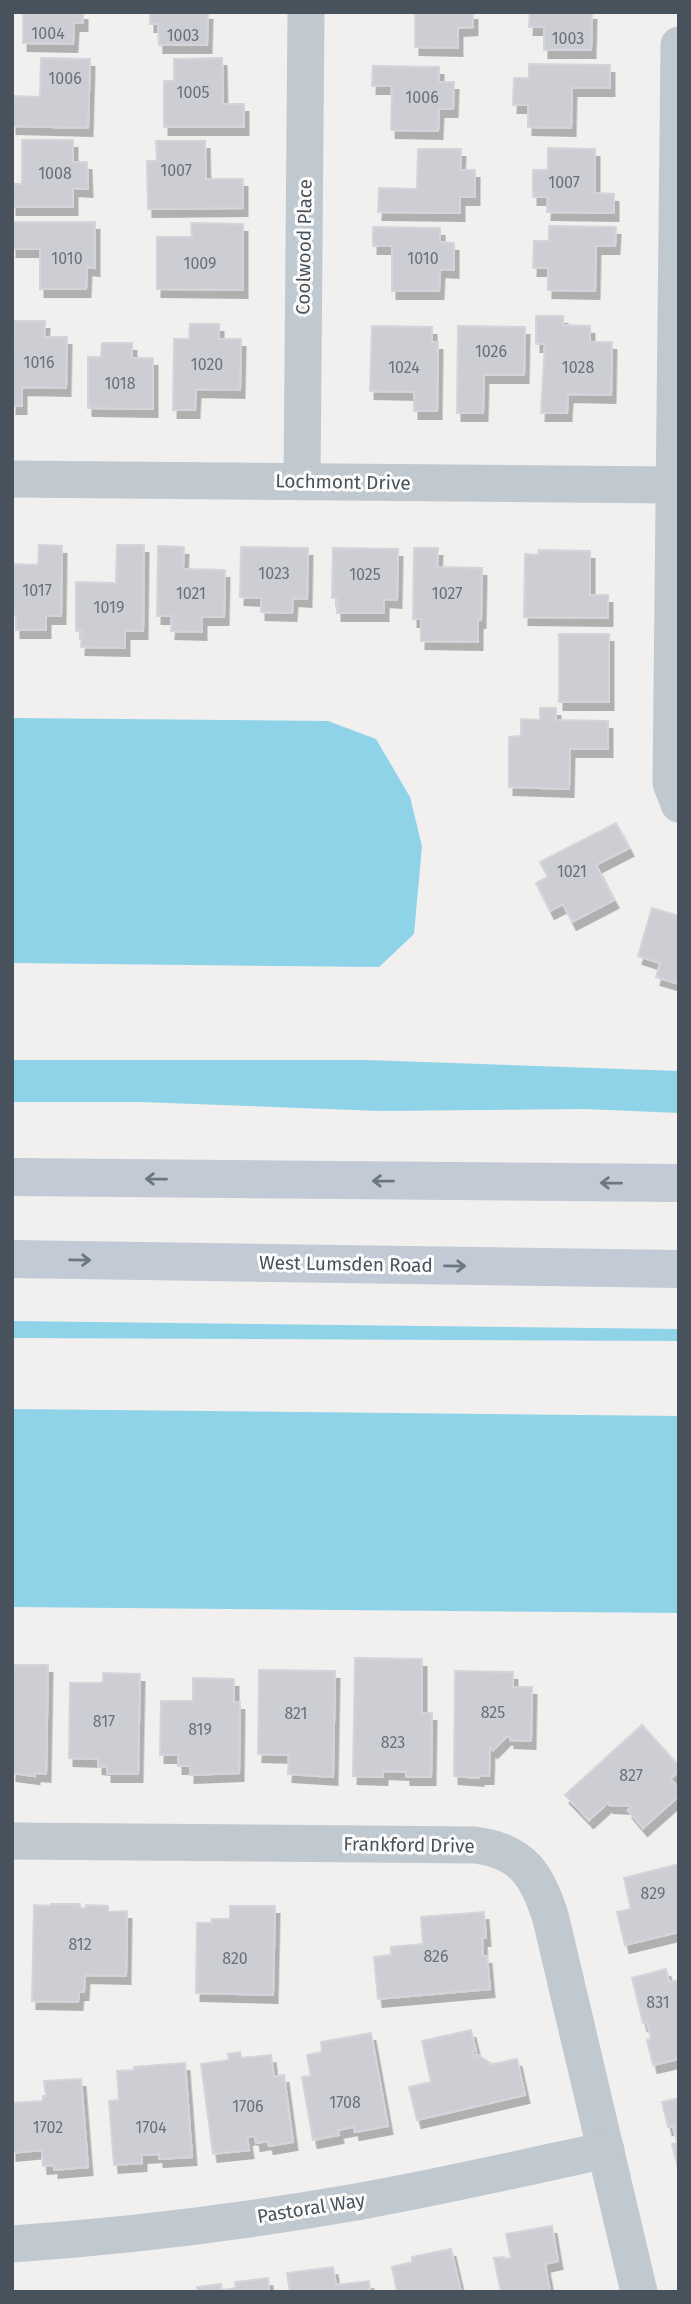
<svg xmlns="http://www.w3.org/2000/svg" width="691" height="2304" font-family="'Fira Sans',sans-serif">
	<defs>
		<filter id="shadow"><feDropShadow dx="4.5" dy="8" stdDeviation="0" flood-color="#0004"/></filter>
	</defs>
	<rect width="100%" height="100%" fill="#f2efef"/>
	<!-- water -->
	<g fill="#8fd3e8">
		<path d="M12,718L328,721L376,739L410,797L422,846L414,934L379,967L12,963Z"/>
		<path d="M12,1060H366L679,1071V1113L584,1109L380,1111L140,1102H12Z"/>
		<path d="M12,1321L679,1329V1341L12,1338Z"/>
		<path d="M12,1409L679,1416V1613L12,1607Z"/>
	</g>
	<!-- building -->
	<g fill="#ccced4" stroke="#d4d5da" stroke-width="2" filter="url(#shadow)">
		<path d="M23,12H83V23H74L73,44L23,43Z"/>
		<path d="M150,12H208L207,45H159L158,24H150Z"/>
		<path d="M415,12H473V27L458,28V48L415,47Z"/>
		<path d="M530,12H592L591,50H544V27H529Z"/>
		<path d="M41,58L90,59L88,128L12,126V96L40,97Z"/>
		<path d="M222,58L223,104H244V127H164V81H174V59Z"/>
		<path d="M529,64L610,65V88H572L571,128L528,127V105H513L514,78H529Z"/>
		<path d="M373,66L439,67V82H454L453,109H439L438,131L391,130L392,86H372Z"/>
		<path d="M22,140H73V162H87L88,189L73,188V207H12V184H22Z"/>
		<path d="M156,141H205L206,179H243V208L148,209L147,161H157Z"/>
		<path d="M548,148L595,149V193L614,194V213L547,212L548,197H533V170H548Z"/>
		<path d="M418,149H461L460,170H475V197H460V213L378,212L379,188L417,189Z"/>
		<path d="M12,222H95V268L87,267L86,289H40V249H12Z"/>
		<path d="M191,223L243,224V290L157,289V237H192Z"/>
		<path d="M549,226L616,227L615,246H596L595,291L548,290V268H533L534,241H549Z"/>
		<path d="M373,227L440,228V242L454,243V270L440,269L439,291H392V246H373Z"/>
		<path d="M536,316H563V325L590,326V342H612L611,395L568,394L567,413H541L545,344H536Z"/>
		<path d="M14,321H45L44,337H67L66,388L22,387V406H12Z"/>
		<path d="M190,324H219V339H241L240,390L196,389L195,410H173L174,339H189Z"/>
		<path d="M372,326L432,327V342H438L437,411H414V392L370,391Z"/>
		<path d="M458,326L525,327L524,375H484L483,413H457Z"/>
		<path d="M102,343H132V358H153V409L88,408V357H101Z"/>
		<path d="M39,545L62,546L61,616H46V630H16V615H12V564L38,565Z"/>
		<path d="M117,545H144L143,631H125V648L81,647L82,631H76V582L116,583Z"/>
		<path d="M158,546L184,547L183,569L225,570L224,617H202V632L171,631L172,616H157Z"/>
		<path d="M241,547L308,548L307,599L293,598L292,613L261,612V598L240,597Z"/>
		<path d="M333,548L398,549L397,600L384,599V613H337V598H332Z"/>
		<path d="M414,548H438L437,567L482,568L481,620H478V642L421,641V619H413Z"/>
		<path d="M539,550L590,551V595H608V618L524,617L525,554L538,555Z"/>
		<rect x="559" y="634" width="50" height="68"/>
		<path d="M540,708H556V720L608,721V749H570L569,789L509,787V737L521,736V719L540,720Z"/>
		<path d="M616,823L629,848L596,865L614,900L572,922L563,904L550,911L536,883L548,877L540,862Z"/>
		<path d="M652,908L679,916V984L656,977L660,963L638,956Z"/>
		<path d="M355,1658L422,1659V1713H432L431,1777H406V1772L383,1771V1777L353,1776Z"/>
		<path d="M12,1665H48L46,1774L35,1773V1776L12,1773Z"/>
		<path d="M259,1670L335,1671L333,1777L288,1774L289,1755L258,1754Z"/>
		<path d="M455,1671L513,1672V1687H532L531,1741L510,1740V1737L503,1736L505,1738L493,1750L490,1747L489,1776H479V1778L454,1776Z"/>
		<path d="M103,1673L140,1674L138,1774H107V1767L98,1766V1759L69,1758L70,1683H103Z"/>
		<path d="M193,1678L234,1679V1702H240L239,1773L190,1775V1766H178V1755H160L161,1701H193Z"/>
		<path d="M642,1725L679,1766V1771L670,1779L679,1788V1796L643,1828L628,1810L631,1807L627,1803V1806L609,1805V1802L589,1820L565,1795Z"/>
		<path d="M679,1864V1932L625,1945L617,1912L631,1909L624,1878Z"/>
		<path d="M51,1904H80V1908H86V1905L108,1906V1912L127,1911L126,1976L85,1975L84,1992H79L78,2002L32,2001L34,1905L51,1906Z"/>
		<path d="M230,1906H275L273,1995L196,1993L197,1923H212V1919H230Z"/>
		<path d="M484,1912L486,1938H482L483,1956H487L490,1989L378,1999L374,1957L391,1955V1947L423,1944L421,1917Z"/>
		<path d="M666,1969L669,1982L679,1980V2059L653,2065L647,2040L651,2039L647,2022L643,2023L632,1978Z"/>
		<path d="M471,2030L476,2051H472L474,2058L476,2054L490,2063L488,2065L517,2059L525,2095L417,2120L409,2087L431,2082L422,2041Z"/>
		<path d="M371,2033L388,2126L355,2132L354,2127L338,2130L339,2135L313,2140L302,2077L311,2076L307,2055L322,2052L321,2042Z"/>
		<path d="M240,2052L241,2058L271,2055L274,2077L284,2075L293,2142L269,2146L268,2141L256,2143L255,2136L247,2137L249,2150L213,2154L201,2064L229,2060L228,2054Z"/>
		<path d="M185,2063L192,2157L159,2159V2154L142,2155V2163L114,2165L109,2101L119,2100L117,2071L134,2070V2067Z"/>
		<path d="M81,2079L88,2167L54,2170V2165L43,2166L42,2150L12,2153V2103L43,2101V2096H46L44,2081Z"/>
		<path d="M679,2098V2172L672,2144L677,2143L673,2126L668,2127L662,2102Z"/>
		<path d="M552,2226L558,2261L545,2264L550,2292H501L494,2258L504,2257V2259L511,2258L506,2234Z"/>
		<path d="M451,2249L461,2292H397L392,2267L412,2262V2257Z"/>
		<path d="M333,2267L336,2285L369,2281L370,2292H290L287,2273Z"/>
		<path d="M268,2278L269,2292H198L197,2287L221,2284V2290L236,2288L235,2282Z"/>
	</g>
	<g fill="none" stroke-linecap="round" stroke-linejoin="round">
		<!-- street -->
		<g stroke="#c0c9d0" stroke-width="37">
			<path d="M679,45L671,783L679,804"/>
			<path d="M12,479L673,485"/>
			<path d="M302,481L306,12"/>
			<path d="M12,1841L475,1845C523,1851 538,1876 551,1919L639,2292"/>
			<path d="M12,2244C127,2236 242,2222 356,2202C440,2187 523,2168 606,2150"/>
		</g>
		<!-- secondary -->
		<g stroke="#c1cad5" stroke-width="38">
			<path d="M12,1177L679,1183"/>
			<path d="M12,1259L679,1269"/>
		</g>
	</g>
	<!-- one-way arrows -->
	<defs><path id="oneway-shaft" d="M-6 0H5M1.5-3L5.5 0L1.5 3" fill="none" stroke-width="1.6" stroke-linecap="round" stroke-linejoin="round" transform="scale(1.75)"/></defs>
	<g stroke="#6c7680">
		<use href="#oneway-shaft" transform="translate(156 1179) rotate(-179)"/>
		<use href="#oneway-shaft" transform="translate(383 1181) rotate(-179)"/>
		<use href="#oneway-shaft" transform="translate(611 1183) rotate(-179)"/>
		<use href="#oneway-shaft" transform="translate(80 1260) rotate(1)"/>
		<use href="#oneway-shaft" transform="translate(455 1266) rotate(1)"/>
	</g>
	<g text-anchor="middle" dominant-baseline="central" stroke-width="6" stroke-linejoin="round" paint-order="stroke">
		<!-- number labels -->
		<g font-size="16" fill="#69717a">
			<text x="48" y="33">1004</text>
			<text x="183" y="35">1003</text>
			<text x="568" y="38">1003</text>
			<text x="65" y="78">1006</text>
			<text x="193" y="92">1005</text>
			<text x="422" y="97">1006</text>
			<text x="176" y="170">1007</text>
			<text x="55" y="173">1008</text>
			<text x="564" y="182">1007</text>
			<text x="67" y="258">1010</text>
			<text x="423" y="258">1010</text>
			<text x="200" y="263">1009</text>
			<text x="491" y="351">1026</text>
			<text x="39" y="362">1016</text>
			<text x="207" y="364">1020</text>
			<text x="404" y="367">1024</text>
			<text x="578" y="367">1028</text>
			<text x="120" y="383">1018</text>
			<text x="274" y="573">1023</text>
			<text x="365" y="574">1025</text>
			<text x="37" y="590">1017</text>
			<text x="191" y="593">1021</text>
			<text x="447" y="593">1027</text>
			<text x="109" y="607">1019</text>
			<text x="572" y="871">1021</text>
			<text x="493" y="1712">825</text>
			<text x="296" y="1713">821</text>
			<text x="104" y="1721">817</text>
			<text x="200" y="1729">819</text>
			<text x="393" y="1742">823</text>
			<text x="631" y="1775">827</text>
			<text x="653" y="1893">829</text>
			<text x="80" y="1944">812</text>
			<text x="436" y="1956">826</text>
			<text x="235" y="1958">820</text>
			<text x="658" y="2002">831</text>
			<text x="345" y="2102">1708</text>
			<text x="248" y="2106">1706</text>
			<text x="48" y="2127">1702</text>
			<text x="151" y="2127">1704</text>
		</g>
		<!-- street labels -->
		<g font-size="19" fill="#48525c" stroke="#fff">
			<text transform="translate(304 247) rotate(-89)">Coolwood Place</text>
			<text transform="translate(343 482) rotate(1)">Lochmont Drive</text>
			<text transform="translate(346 1264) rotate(1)">West Lumsden Road</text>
			<text transform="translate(409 1845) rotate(1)">Frankford Drive</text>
			<text transform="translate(311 2208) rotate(-9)">Pastoral Way</text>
		</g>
	</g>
	<!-- border -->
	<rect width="691" height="2304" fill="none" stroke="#48525c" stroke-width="28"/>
</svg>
